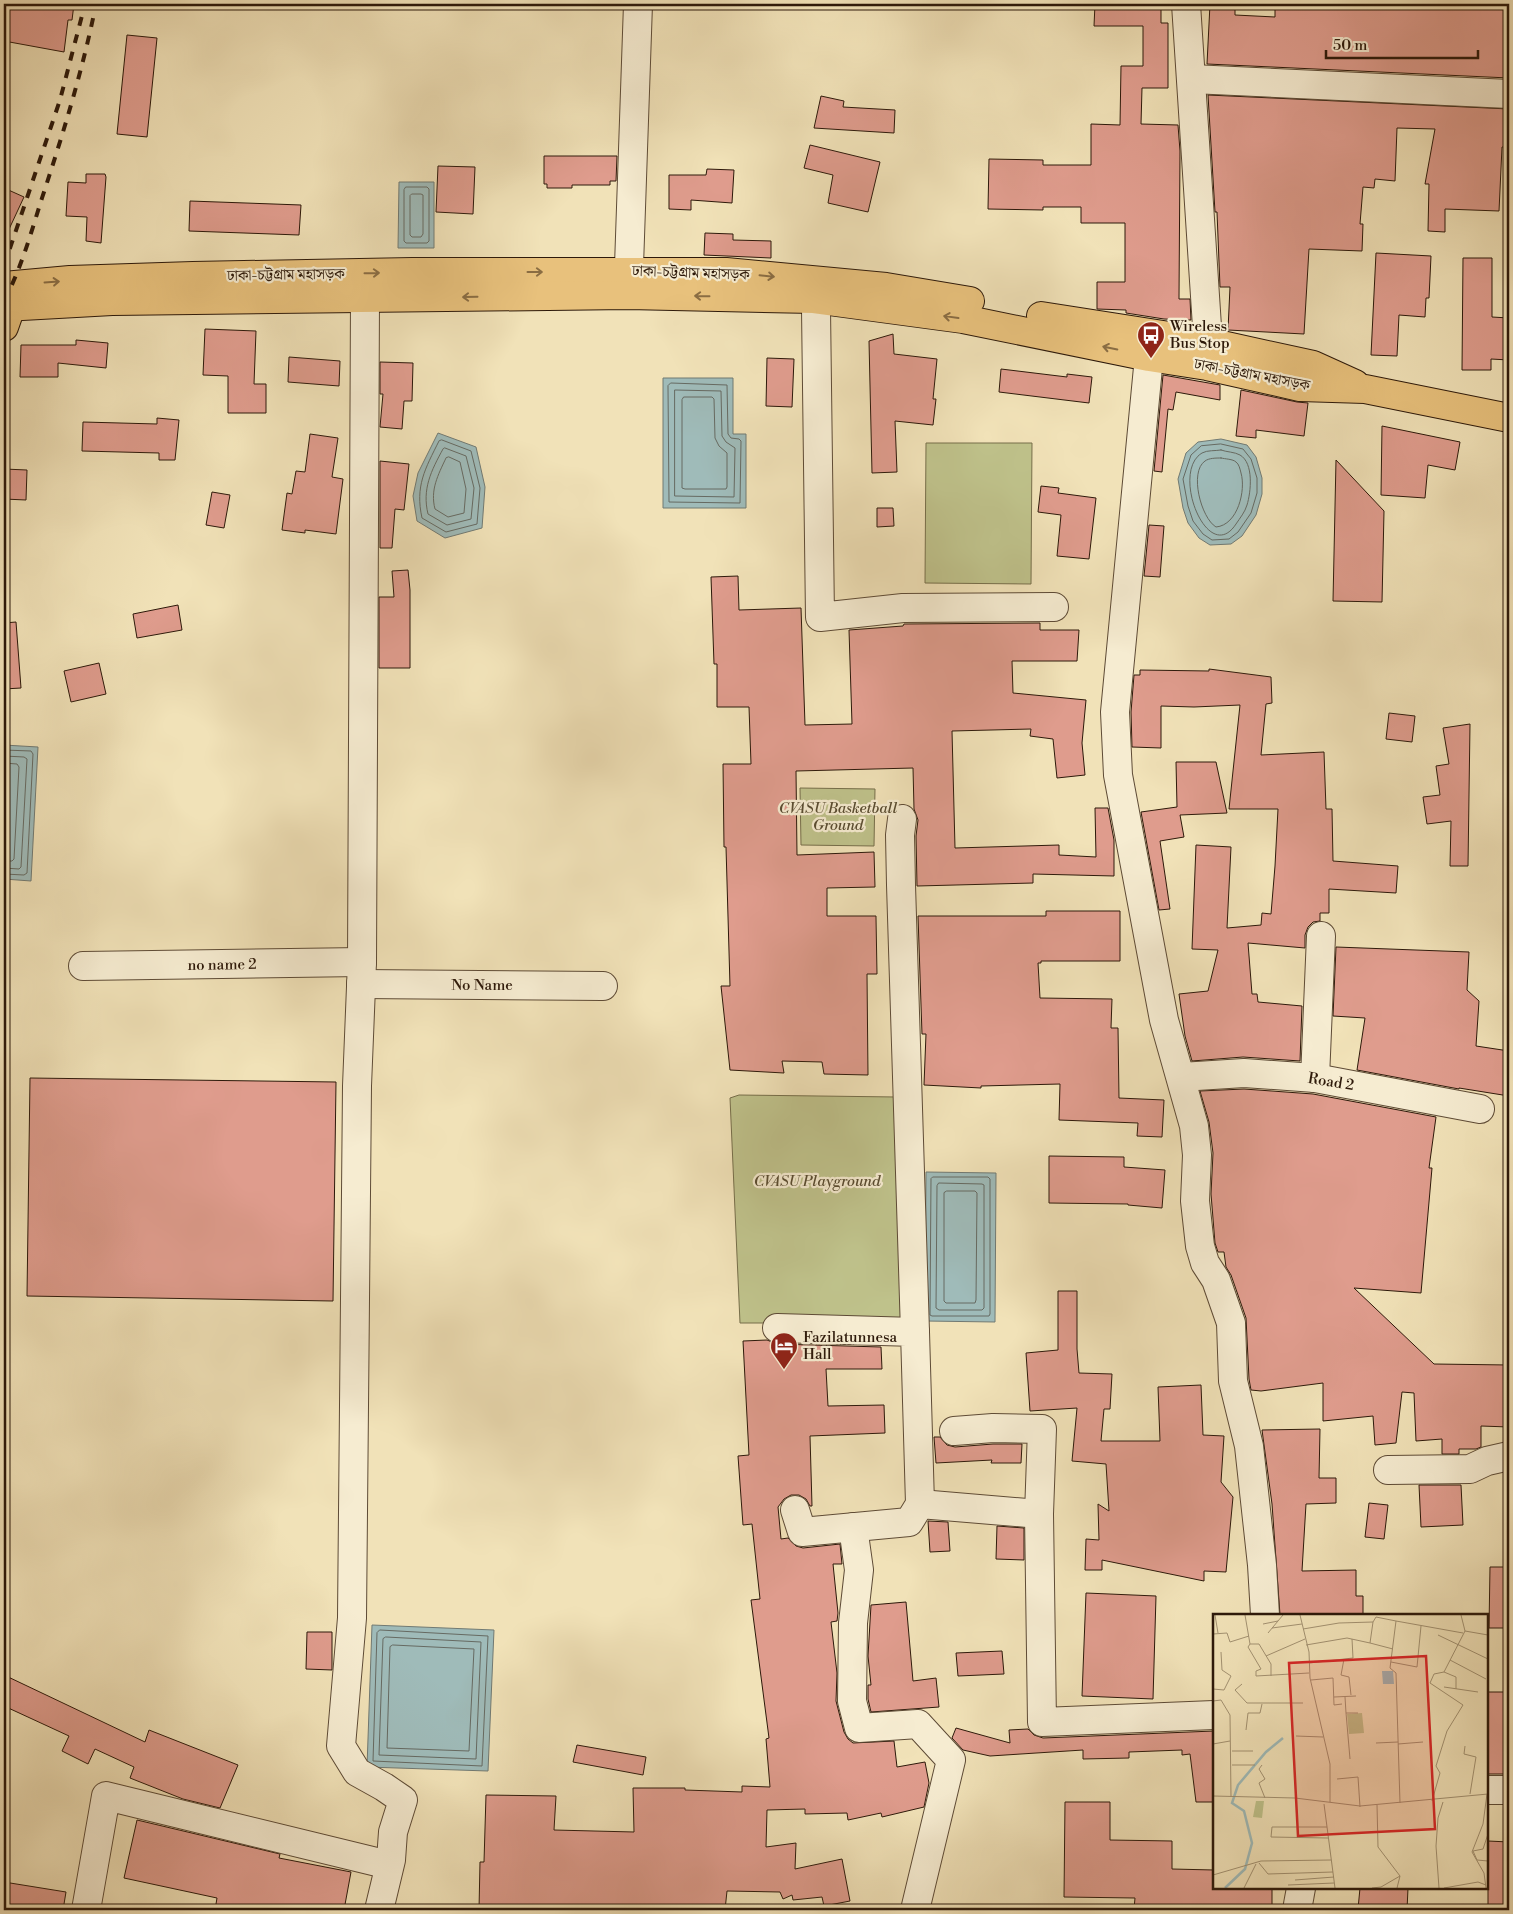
<svg xmlns="http://www.w3.org/2000/svg" width="1513" height="1914" font-family="'Libre Bodoni','Noto Serif Bengali',serif">
	<rect width="100%" height="100%" fill="#f1e2b8"/>
	<filter id="stains"><feTurbulence type="fractalNoise" baseFrequency=".004" numOctaves="4"/><feColorMatrix values="0 0 0 0 .2 0 0 0 0 .09 0 0 0 0 .02 0 0 0 .5 -.17"/></filter>
	<radialGradient id="worn" r=".72"><stop offset=".6" stop-color="#630" stop-opacity="0"/><stop offset="1" stop-color="#630" stop-opacity=".3"/></radialGradient>
	<!-- green -->
	<g fill="#bfc28b" stroke="#766e4a">
		<path d="M926,443H1032L1031,584L925,583Z"/>
		<path d="M800,788L875,789L874,846L801,845Z"/>
		<path d="M739,1095L897,1097L906,1323H740L730,1098Z"/>
	</g>
	<!-- water -->
	<g fill="#9fbbb9" stroke="#717a73">
		<path d="M399,182H434V248H398Z"/>
		<path d="M663,378H733V434H746V508H663Z"/>
		<path d="M438,433L476,447L485,487L482,528L445,538L417,521L413,496L418,473Z"/>
		<path d="M1221,439L1247,445L1256,457L1262,478V494L1256,515L1242,536L1231,544L1210,545L1199,538L1188,523L1183,508L1178,479L1186,453L1198,442Z"/>
		<path d="M4,745L38,747L31,881L4,879Z"/>
		<path d="M926,1172L996,1173L995,1322L925,1321Z"/>
		<path d="M372,1625L494,1630L488,1771L367,1767Z"/>
	</g>
	<g fill="none" stroke-linecap="round" stroke-linejoin="round">
		<!-- shore -->
		<g stroke="#666a62" stroke-width="1">
			<path d="M406,187H427L429,189V241L427,243H406L404,241V190Z"/>
			<path d="M412,194H421L423,195V234L421,237H412L410,235V196Z"/>
			<path d="M671,383L727,385L728,434L731,438L739,439L741,441L740,503L669,502L668,386Z"/>
			<path d="M675,390L721,391L722,436L726,442L735,448L734,497L675,496Z"/>
			<path d="M684,397H712L714,399L715,438L719,446L727,453V487L726,489H685L682,488V400Z"/>
			<path d="M442,440L471,451L480,488L477,524L446,532L422,518C415,486 425,469 439,441Z"/>
			<path d="M1221,444L1243,449L1251,459L1257,478V493L1251,513L1238,532L1229,539L1212,540L1203,534L1193,521L1188,506L1183,479L1191,455L1201,446Z"/>
			<path d="M445,448L466,456L474,488L471,519L447,525L428,514C422,489 431,471 443,449Z"/>
			<path d="M1221,450C1226,452 1235,452 1240,455C1254,463 1251,492 1247,505C1245,512 1240,518 1236,524C1208,567 1170,472 1202,453C1207,450 1216,451 1221,450Z"/>
			<path d="M449,457L460,462L466,489L464,513L448,517L435,509C430,490 438,475 446,458Z"/>
			<path d="M1221,458C1225,459 1233,459 1236,462C1239,464 1240,469 1241,473C1246,490 1238,525 1216,527C1201,518 1189,472 1205,461C1209,458 1216,458 1221,458Z"/>
			<path d="M4,750L31,751L33,754L27,873L24,875L4,874"/>
			<path d="M4,756L24,757L27,759L21,867L19,869L4,868"/>
			<path d="M4,763L17,764L19,767L14,859L12,861H4"/>
			<path d="M933,1177H988L990,1179V1314L989,1316H932L930,1315L931,1179Z"/>
			<path d="M939,1183L982,1184L984,1185V1308L982,1310H939L936,1308L937,1186Z"/>
			<path d="M947,1191H975L977,1193L976,1300L975,1303H946L944,1301V1193Z"/>
			<path d="M380,1630L488,1636L482,1766L373,1761L377,1633Z"/>
			<path d="M386,1637L481,1642L476,1759L379,1755L383,1639Z"/>
			<path d="M393,1645L474,1649L469,1751L387,1748L390,1647Z"/>
		</g>
	</g>
	<!-- building -->
	<g fill="#df9c8d" stroke="#2d190a">
		<path d="M4,4H74L72,20H68L64,52L4,41Z"/>
		<path d="M1095,4H1161V23H1168V88H1142L1141,124L1178,125L1180,151L1179,299H1190L1191,320L1164,319L1126,313V310L1097,309V282H1125V223H1081V207H1043V210L988,209L989,159L1043,160V165H1091V124L1120,125L1121,66H1143V26H1094Z"/>
		<path d="M1210,4H1235V15L1275,17V4H1509V78L1207,64Z"/>
		<path d="M127,35L157,38L147,137L117,134Z"/>
		<path d="M1208,95L1509,109V147H1502L1499,211L1445,209V232L1428,231L1429,184H1425L1435,129L1397,128L1395,181L1375,179L1374,188L1363,187L1360,224H1363L1362,251L1309,249L1304,334L1228,330L1230,287H1220L1217,212H1215Z"/>
		<path d="M821,96L844,101L843,107L895,110L894,133L814,128Z"/>
		<path d="M810,145L880,162L868,212L828,203L833,175L804,168Z"/>
		<path d="M544,156H617L616,181H610V185H572V188H547V184H544Z"/>
		<path d="M438,166L475,167L473,214L436,212Z"/>
		<path d="M707,169L734,170L732,203L691,200V210L669,209V175H706Z"/>
		<path d="M86,174H105L106,177L101,243L86,241L87,217L66,216L68,182L86,183Z"/>
		<path d="M4,188L24,197L4,240Z"/>
		<path d="M190,201L301,205L299,235L189,231Z"/>
		<path d="M705,233L733,234V240L771,241V258L704,255Z"/>
		<path d="M1376,253L1431,256L1429,298H1426L1425,317L1399,315L1397,356L1371,355Z"/>
		<path d="M1463,258H1492V317L1509,318V360L1491,359V370H1462Z"/>
		<path d="M205,329L256,331L254,384H266V413H228V376L203,375Z"/>
		<path d="M893,334L894,354L937,359L933,399H936L933,425L895,421L897,472L872,473L869,341Z"/>
		<path d="M76,340L108,343L106,368L58,363V377H20L21,345H76Z"/>
		<path d="M289,357L340,361L339,386L288,382Z"/>
		<path d="M767,358L794,359L792,407L766,406Z"/>
		<path d="M380,362L413,363L412,401H404L402,429L380,427L383,394H380Z"/>
		<path d="M1001,369L1067,377V374L1092,377L1089,403L999,392Z"/>
		<path d="M1163,375L1220,385V400L1176,392L1173,410L1168,409L1162,472L1154,471Z"/>
		<path d="M1241,390L1297,402L1308,403L1304,436L1256,430V438L1236,436Z"/>
		<path d="M157,418L179,420L175,460H159V453L82,451L83,422L157,424Z"/>
		<path d="M1382,426L1460,442L1455,470L1428,465L1425,498L1381,495Z"/>
		<path d="M310,434L338,438L332,477L343,479L336,534L305,530V533L282,530L287,493L292,494L296,471L305,472Z"/>
		<path d="M1336,460L1384,511L1382,602L1333,601Z"/>
		<path d="M380,461L409,464L404,510L395,509L392,548H380Z"/>
		<path d="M4,469L27,470L26,500L4,499Z"/>
		<path d="M1041,486L1059,488L1058,493L1096,498L1089,559L1057,556L1061,515L1038,512Z"/>
		<path d="M212,492L230,495L224,528L206,525Z"/>
		<path d="M877,508H893L894,526L877,527Z"/>
		<path d="M1149,525L1164,526L1160,577L1144,576Z"/>
		<path d="M408,570L410,590V668H379V597H394L392,571Z"/>
		<path d="M738,576L739,610L801,608L805,725L852,724L849,630L903,626L904,624L1040,623V630H1079L1077,661H1012L1013,693L1086,700L1082,743L1085,775L1057,778L1053,739L1030,736L1031,729L952,731L955,848L1059,845V855L1096,857L1095,808H1108L1114,840V876L1033,874V883L917,886L916,836L918,820L914,809L913,768L796,771L797,855L874,852L875,887L827,888V916H876V918L877,974H867L868,1075L824,1074L822,1062L782,1061L784,1073L730,1070L721,986H730L726,847H724L723,764H751L749,707H717V664H714L711,577Z"/>
		<path d="M178,605L182,630L137,638L133,614Z"/>
		<path d="M16,622L21,688L4,689V623Z"/>
		<path d="M99,663L106,694L71,702L64,671Z"/>
		<path d="M1209,669L1271,677L1272,703L1266,704L1261,755L1324,752L1326,809H1332L1333,861L1398,866L1396,893L1329,889V913H1320V921L1313,922L1308,927L1305,935V948L1248,943L1252,994H1257L1258,1002L1302,1006L1300,1061L1243,1057L1192,1061L1185,1036L1179,994L1208,991L1218,950L1192,949L1196,845L1231,847L1227,928L1261,925L1262,913L1271,914L1275,866L1278,809H1229L1240,705L1194,707L1161,706V748L1132,747L1131,712L1134,675H1140V670L1209,671Z"/>
		<path d="M1389,713L1415,716L1412,742L1386,739Z"/>
		<path d="M1470,724L1468,866H1450L1451,821L1427,824L1423,797L1440,795L1436,766L1449,764L1443,728Z"/>
		<path d="M1176,762H1216L1227,813L1180,815L1184,837L1160,841L1170,909L1159,910L1141,812L1177,807Z"/>
		<path d="M1046,911H1120V961H1041V963H1038L1040,998L1112,999L1111,1028H1118L1119,1098L1164,1100L1162,1137L1137,1136L1138,1123L1059,1120L1060,1084L981,1086V1088L924,1085L926,1034H922L918,916H1046Z"/>
		<path d="M1336,947L1469,952L1467,990L1479,1001L1476,1046L1509,1051V1096L1459,1088V1089L1357,1070L1365,1018L1333,1016Z"/>
		<path d="M30,1078L336,1082L333,1301L27,1296Z"/>
		<path d="M1244,1089L1313,1094L1436,1117L1429,1168H1432L1421,1293L1354,1288L1434,1364L1509,1365V1427L1481,1426V1447L1476,1449H1459V1454H1442V1439L1416,1441L1414,1393L1402,1392L1396,1443L1375,1445L1373,1416L1323,1421V1383L1261,1391L1251,1390L1249,1379L1246,1318L1231,1275L1226,1267L1224,1252H1218L1215,1243L1211,1194L1213,1153L1209,1122L1200,1091Z"/>
		<path d="M1049,1156L1124,1157V1167L1165,1170L1162,1208L1128,1205V1204L1049,1203Z"/>
		<path d="M1058,1291H1077V1349L1079,1373L1112,1374L1110,1409H1104L1101,1441H1160L1158,1387L1201,1385L1203,1435L1224,1436L1221,1482L1233,1497L1226,1572L1204,1571V1581L1102,1560V1570H1085L1086,1539L1099,1540L1098,1504L1109,1511L1106,1464L1072,1461L1077,1408L1030,1411L1026,1353L1058,1350Z"/>
		<path d="M767,1340L777,1344L881,1347L882,1369H826L828,1406L884,1405L885,1433L810,1436L812,1506H810L806,1499L799,1495H791L784,1499L778,1507L781,1539L788,1538L796,1546L803,1548L840,1544L842,1564H833L838,1613L837,1621L831,1622L837,1673L836,1701L844,1732L848,1739L853,1743L894,1741L897,1767L925,1762L929,1783L924,1807L882,1817L881,1813L848,1820L847,1813L805,1814V1809L767,1810L766,1847L796,1843L795,1869L842,1859L850,1901L824,1906L822,1897L793,1900L792,1895L783,1899L780,1892L727,1891L725,1910H479L480,1862H484L486,1795L556,1796L554,1830L634,1832L633,1788H685V1790L742,1792V1786L770,1787L766,1739L769,1738L751,1600L760,1599L752,1524L743,1525L738,1456L749,1455L743,1341Z"/>
		<path d="M1320,1429L1319,1478H1336V1503L1306,1504L1302,1571L1356,1570V1596H1363V1615H1280L1272,1504L1262,1430Z"/>
		<path d="M934,1437H940L947,1445L955,1447L993,1444H1022L1021,1463H991L992,1460L936,1463Z"/>
		<path d="M1419,1485H1461L1463,1525L1421,1527Z"/>
		<path d="M1369,1503L1388,1505L1384,1539L1365,1537Z"/>
		<path d="M928,1521L948,1522L950,1551L930,1552Z"/>
		<path d="M997,1526L1024,1528V1560L996,1559Z"/>
		<path d="M1490,1567H1509V1628H1489Z"/>
		<path d="M1086,1593L1156,1596L1153,1699L1082,1696Z"/>
		<path d="M906,1602L913,1681L936,1678L939,1707L871,1712L868,1699V1685H871L868,1656L871,1605Z"/>
		<path d="M307,1632H332V1670L306,1669Z"/>
		<path d="M1002,1651L1004,1674L958,1676L956,1653Z"/>
		<path d="M4,1675L145,1742L149,1730L238,1765L220,1808L183,1799L130,1778L134,1767L95,1749L88,1764L62,1751L69,1736L4,1706Z"/>
		<rect x="1487" y="1692" width="22" height="82"/>
		<path d="M956,1728L1010,1743L1009,1730L1028,1729L1034,1735L1043,1738L1214,1731V1802H1196L1190,1754L1182,1755V1750L1129,1752V1758L1083,1759V1750L990,1756L963,1750L952,1738Z"/>
		<path d="M577,1745L646,1757L643,1775L573,1762Z"/>
		<path d="M1065,1802H1110V1840L1172,1841V1869L1214,1870V1888H1272V1910L1134,1909L1135,1898L1064,1897Z"/>
		<path d="M137,1820L280,1854L279,1858L351,1872L344,1910H215L217,1898L124,1878Z"/>
		<path d="M1488,1841L1509,1842V1910H1488Z"/>
		<path d="M4,1882L66,1892L63,1910H4Z"/>
		<path d="M1360,1888H1408L1407,1910L1358,1909Z"/>
	</g>
	<g fill="none" stroke-linecap="round" stroke-linejoin="round">
		<!-- minor casing -->
		<g stroke="#5e4b36" stroke-width="30">
			<g id="minor">
				<path d="M1186,4L1208,342"/>
				<path d="M1192,79L1509,94"/>
				<path d="M813,281L816,309L820,617L903,608L1054,607"/>
				<path d="M628,295L638,4"/>
				<path d="M365,299L362,962L357,1086L352,1618L341,1746L357,1772L384,1787L403,1800L393,1832L391,1860L379,1910"/>
				<path d="M1149,357L1115,712L1118,775L1164,1020L1194,1126L1197,1155L1195,1201L1200,1246L1205,1263L1216,1280L1231,1323L1233,1381L1249,1446L1262,1565L1265,1615"/>
				<path d="M902,819L900,835L901,885L915,1332"/>
				<path d="M83,966L362,962"/>
				<path d="M361,984L603,986"/>
				<path d="M1181,1077L1244,1073L1315,1078L1480,1109"/>
				<path d="M1315,1078L1321,936"/>
				<path d="M777,1328L915,1332L920,1504L909,1522L802,1532L795,1510"/>
				<path d="M954,1431L993,1428L1042,1429L1039,1514L1042,1722L1214,1715"/>
				<path d="M1388,1470L1470,1469L1487,1461L1509,1456"/>
				<path d="M920,1504L1039,1514"/>
				<path d="M853,1527L859,1570L853,1623L852,1701L859,1728L918,1724L951,1760L915,1910"/>
				<path d="M1487,1790H1509"/>
				<path d="M86,1910L106,1796L389,1865"/>
				<path d="M1297,1910L1301,1888"/>
			</g>
		</g>
		<!-- major casing -->
		<g stroke="#2d190a" stroke-width="30">
			<path id="major" d="M4,327L11,307"/>
		</g>
		<!-- highway casing -->
		<g stroke="#2d190a" stroke-width="30">
			<g id="highway">
				<path d="M4,286L70,280L193,276L412,272H726L886,287L970,301"/>
				<path d="M4,307L112,301L628,295L814,299L963,319L1149,357L1207,366L1300,387L1365,389L1509,418"/>
				<path d="M1041,316L1208,342L1313,365L1355,384"/>
			</g>
		</g>
		<!-- minor -->
		<use href="#minor" stroke="#f6ecd1" stroke-width="28"/>
		<!-- major -->
		<use href="#major" stroke="#e8c17c" stroke-width="28"/>
		<!-- highway -->
		<use href="#highway" stroke="#e8c17c" stroke-width="28"/>
		<!-- rail -->
		<g stroke="#2d190a" stroke-width="4" stroke-dasharray="9 9" stroke-linecap="butt">
			<path d="M4,266L60,100L85,4"/>
			<path d="M4,301C21,269 31,233 42,198C63,134 83,69 96,4"/>
		</g>
	</g>
	<!-- one-way arrows -->
	<defs><path id="oneway-shaft" d="M-6 0H5M1.5-3L5.5 0L1.5 3" fill="none" stroke-width="1.6" stroke-linecap="round" stroke-linejoin="round" transform="scale(1.25)"/></defs>
	<g stroke="#8a6d43">
		<use href="#oneway-shaft" transform="translate(535 272)"/>
		<use href="#oneway-shaft" transform="translate(372 273) rotate(-1)"/>
		<use href="#oneway-shaft" transform="translate(767 276) rotate(6)"/>
		<use href="#oneway-shaft" transform="translate(52 282) rotate(-4)"/>
		<use href="#oneway-shaft" transform="translate(702 296) rotate(-179)"/>
		<use href="#oneway-shaft" transform="translate(470 297) rotate(179)"/>
		<use href="#oneway-shaft" transform="translate(951 317) rotate(-172)"/>
		<use href="#oneway-shaft" transform="translate(1110 348) rotate(-168)"/>
	</g>
	<!-- icons -->
	<defs>
		<g id="bus-pin" transform="scale(1.4375)"><path d="M0 17L-7.5 6A9.5 9.5 0 1 1 7.5 6Z" fill="#8f2418" stroke="#f6ecd1"/><path d="M-5-6H5V4H4V6H2V4H-2V6H-4V4H-5ZM-3.5-4V0h7V-4ZM-3.5 1.2v1.5H-2V1.2ZM2 1.2v1.5H3.5V1.2Z" fill="#fff"/></g>
		<g id="hotel-pin" transform="scale(1.4375)"><path d="M0 17L-7.5 6A9.5 9.5 0 1 1 7.5 6Z" fill="#8f2418" stroke="#f6ecd1"/><path d="M-6-4.5h1.5V1H6V5H4.5V3h-9V5H-6ZM-4 0a1.8 1.8 0 1 1 3.6 0ZM.5 0V-2.5h3Q6-2.5 6 0Z" fill="#fff"/></g>
	</defs>
	<g fill-rule="evenodd">
		<use href="#bus-pin" x="1151" y="335"/>
		<use href="#hotel-pin" x="784" y="1346"/>
	</g>
	<g text-anchor="middle" dominant-baseline="central" stroke-width="4.5" stroke-linejoin="round" paint-order="stroke">
		<!-- street labels -->
		<g font-size="15" fill="#2d190a" stroke="#f6ecd1">
			<text transform="translate(691 273) rotate(2)">ঢাকা-চট্টগ্রাম মহাসড়ক</text>
			<text transform="translate(286 275) rotate(-1)">ঢাকা-চট্টগ্রাম মহাসড়ক</text>
			<text transform="translate(1252 375) rotate(11)">ঢাকা-চট্টগ্রাম মহাসড়ক</text>
			<text transform="translate(222 965) rotate(-1)">no name 2</text>
			<text x="482" y="985">No Name</text>
			<text transform="translate(1331 1082) rotate(9)">Road 2</text>
		</g>
		<!-- poi labels -->
		<g font-size="15" fill="#2d190a" stroke="#f6ecd1" text-anchor="start">
			<text x="1170" y="326">Wireless<tspan x="1170" dy="17">Bus Stop</tspan></text>
			<text x="803" y="1337">Fazilatunnesa<tspan x="803" dy="17">Hall</tspan></text>
		</g>
		<!-- park labels -->
		<g font-size="15" font-style="italic" fill="#594c31" stroke="#f6ecd1">
			<text x="838" y="808">CVASU Basketball<tspan x="838" dy="17">Ground</tspan></text>
			<text x="817" y="1181">CVASU Playground</text>
		</g>
	</g>
	<!-- overview -->
	<g transform="translate(1213 1614)">
		<rect width="275" height="275" fill="#f1e2b8"/>
		<path d="M149,99L151,119L136,120L134,100ZM43,187H51L49,204L40,203Z" fill="#bfc28b"/>
		<path d="M169,57H180L181,70H170Z" fill="#9fbbb9"/>
		<path fill="none" stroke="#9fbbb9" stroke-width="2.5" d="M12,274L32,255L39,229L31,197L19,189L25,171L53,138L70,124"/>
		<path fill="none" stroke="#a39272" stroke-width="1" d="M2,1L5,19M32,1L37,30L35,33L48,55L43,57V62L96,59M87,1L96,38L97,64L117,150V188M248,1L252,17M160,8L163,3L183,7M50,10L65,7M59,14L89,10M90,15L126,9L160,8L157,29L180,35M55,19L70,1M0,20L14,19L17,28L36,22M225,21L275,45M37,30H46L58,50V62M93,31L134,24L157,29M53,42L92,25M131,45L128,61L136,63L138,81M237,46L273,65M178,48L204,53L208,12M96,49L140,44L139,25M231,58L243,63V75M98,66L120,64L121,91L129,90M29,70L22,76L34,89H90M231,73L265,78M0,75L11,76L18,62L9,56L8,38M121,83L143,82M132,83L133,99H145M0,87L8,86L17,101L18,183M133,99L137,145M33,116L35,99H47L49,90M83,122L110,123M163,129L185,128M0,130L17,127M185,130L210,128M252,132L251,140L263,143L257,180M19,137H40M19,151H42M49,151L46,155L52,165L46,169L52,184M124,165L145,163L147,193M0,182L82,184L147,192L275,180M219,187L227,159L223,152L234,117L250,91L217,69L221,60L231,58L252,17L275,21M187,189L183,59L177,54L183,7L250,19M111,190L122,274M164,191L165,233L187,262M114,213H59L58,223L115,224M275,220L270,235L260,237L264,246L275,247V256M46,249L55,260L120,258M0,261L48,247L118,246M82,266L121,263M75,271L121,269M31,274L43,250M159,274L168,273L187,262L184,274M226,274L223,232L225,204L230,188M231,274L265,268L273,271M273,274L271,259L259,238L270,210L274,180"/>
		<path fill="#d62828" fill-opacity="0.15" stroke="#d62828" stroke-width="2.5" d="M213,42L222,215L85,222L76,49Z"/>
		<rect width="275" height="275" fill="none" stroke="#2d190a" stroke-width="2.5"/>
	</g>
	<!-- margin -->
	<rect width="1513" height="1914" fill="none" stroke="#f1e2b8" stroke-width="20"/>
	<rect x="5" y="5" width="1503" height="1904" fill="none" stroke="#2d190a" stroke-width="2.5"/>
	<rect x="10" y="10" width="1493" height="1894" fill="none" stroke="#2d190a"/>
	<!-- scale -->
	<path d="M1326 50v8h152v-8" fill="none" stroke="#2d190a" stroke-width="2.5"/>
	<text x="1333" y="50" font-size="15" fill="#2d190a" stroke="#f6ecd1" stroke-width="4" paint-order="stroke">50 m</text>
	<rect width="100%" height="100%" filter="url(#stains)"/>
	<rect width="100%" height="100%" fill="url(#worn)"/>
</svg>
